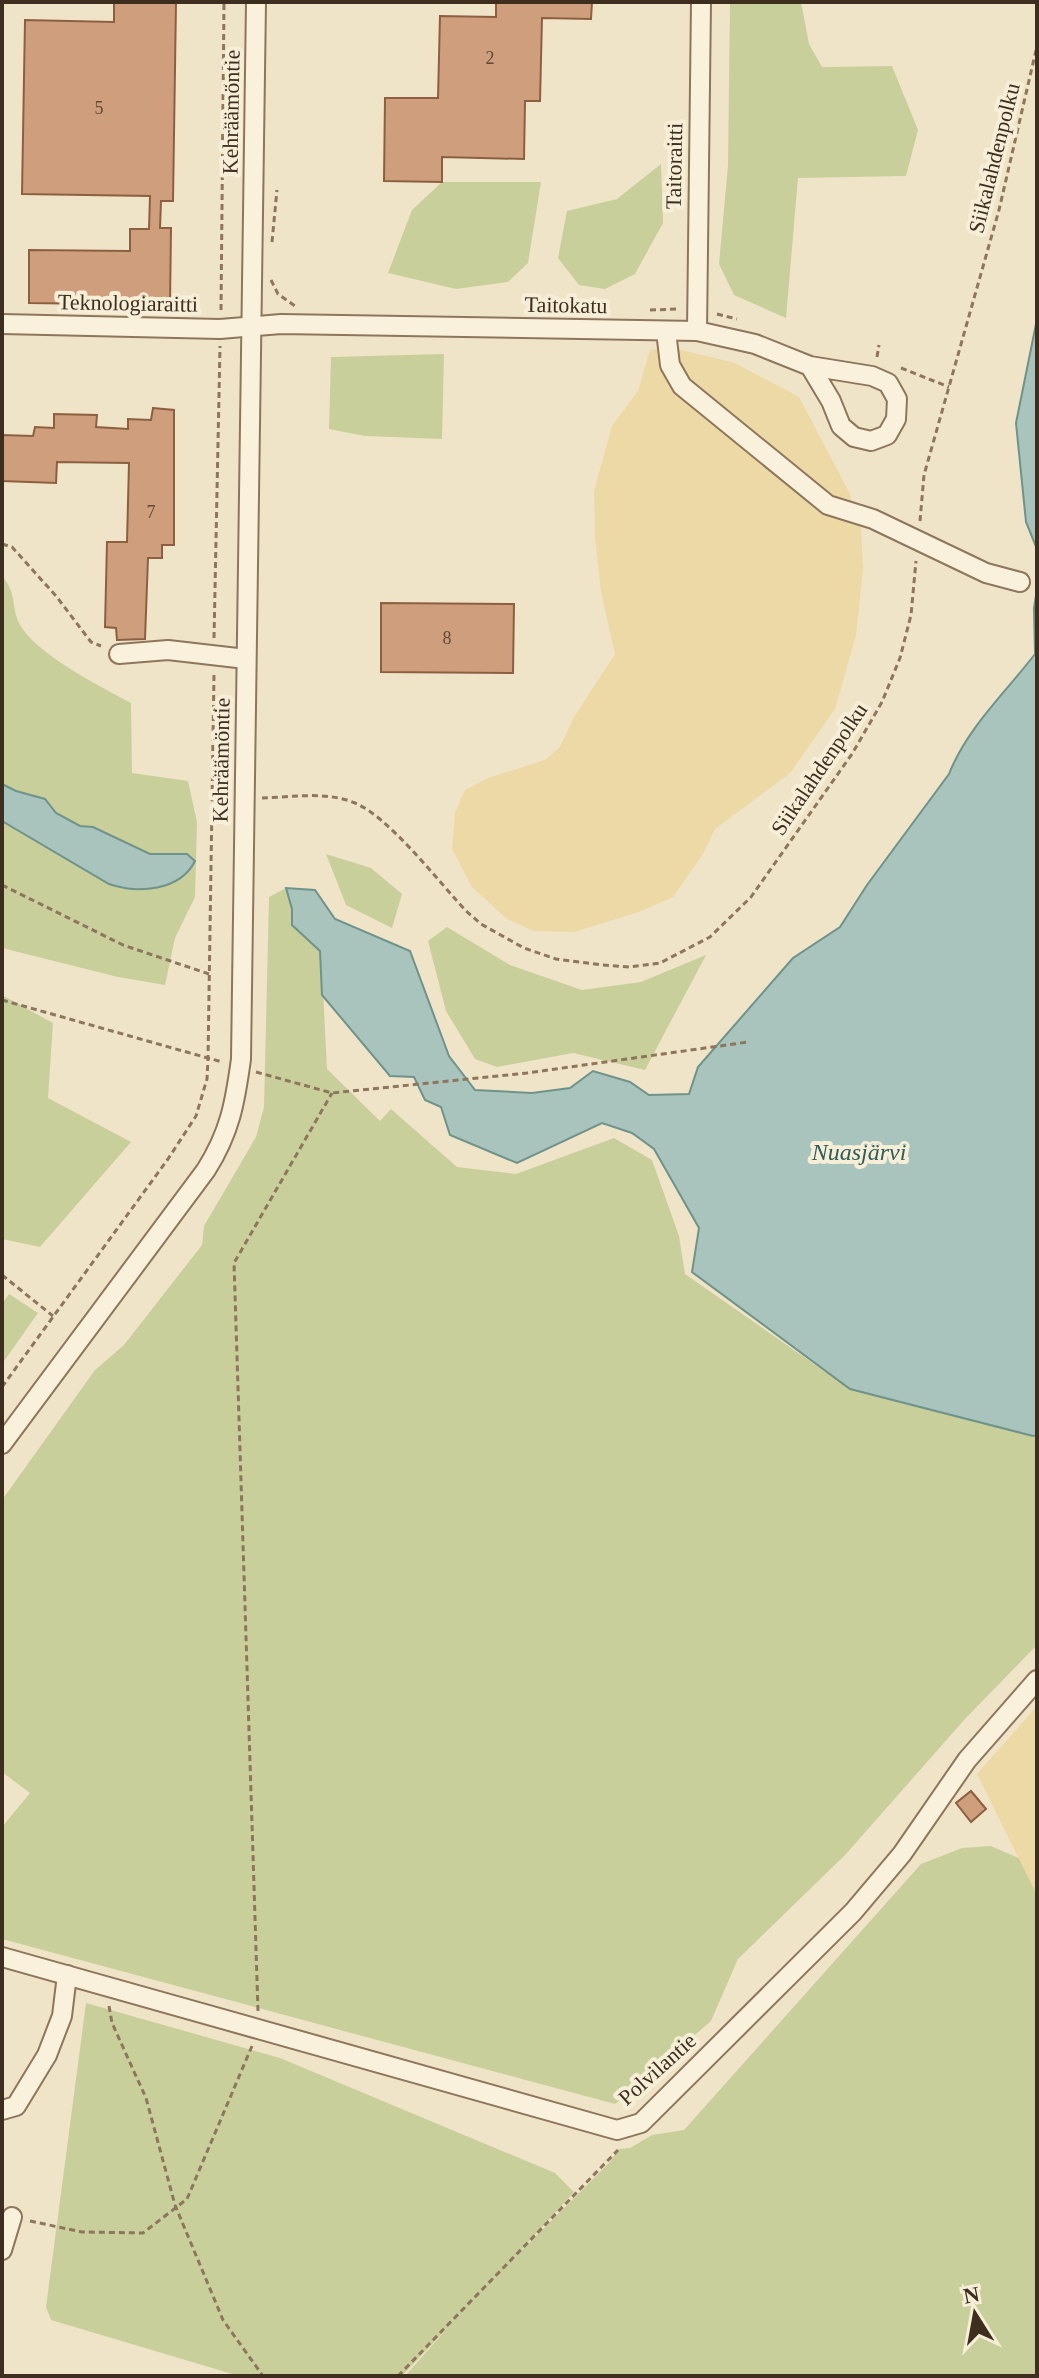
<svg xmlns="http://www.w3.org/2000/svg" width="1039" height="2378" font-family="Georgia,serif">
	<rect width="100%" height="100%" fill="#f0e4c8"/>
	<!-- green -->
	<g fill="#c9cf9b">
		<path d="M730,2H801L809,44L822,67L892,66L918,130L906,176L798,178L786,318L734,295L719,264L728,165Z"/>
		<path d="M661,164L663,223L635,274L605,289L579,285L558,258L567,211L617,199Z"/>
		<path d="M442,182H541L528,263L508,282L456,289L388,273L412,210Z"/>
		<path d="M444,354L442,439L365,436L329,429L331,357Z"/>
		<path d="M2,576C17,593 11,605 19,623C35,654 100,686 131,703L132,773L188,781L197,822L195,897L175,938L165,985L118,977L2,948V821L109,884L123,889L187,854H150L93,827L81,826L56,813L45,799L16,791L2,784Z"/>
		<path d="M326,854L371,868L402,894L392,928L346,905Z"/>
		<path d="M286,888L292,909V925L321,951L327,1069L380,1121L391,1109L457,1167L516,1174L614,1138L652,1160L679,1236L685,1274L850,1389L1037,1435V1645L965,1719L846,1854L738,1959L711,2021L615,2104L2,1939V1827L30,1793L2,1772V1500L95,1370L124,1345L202,1245L204,1226L256,1137L264,1107L269,897Z"/>
		<path d="M447,927L510,965L582,990L641,982L706,955L645,1070L573,1053L497,1067L475,1059L446,1011L428,941Z"/>
		<path d="M2,995L53,1023L48,1098L131,1142L40,1247L2,1239Z"/>
		<path d="M9,1294L38,1313L2,1364V1304Z"/>
		<path d="M991,1846L1021,1859L1037,1876V2376H405L451,2324L402,2376H239L51,2320L46,2307L86,2003L280,2058L555,2173L574,2192L512,2260L609,2163L619,2149L630,2148L652,2135L684,2130L921,1864L962,1848Z"/>
	</g>
	<!-- sand -->
	<g fill="#ecd9a5">
		<path d="M674,348L735,363L799,397L849,492L861,528L863,569L856,635L835,709L790,773L715,829L703,854L673,897L639,912L574,932L534,931L507,919L472,887L452,849L455,813L465,790L488,778L545,760L560,747L574,717L615,654L601,592L595,538L594,491L612,426L638,391L650,350Z"/>
		<path d="M1037,1706V1895L977,1774Z"/>
	</g>
	<!-- water -->
	<g fill="#a9c4bc" stroke="#6f938a" stroke-width="2">
		<path d="M1037,319V549L1026,522L1016,423Z"/>
		<path d="M1037,589V1435L1033,1436L850,1389L692,1272L699,1228L654,1149L632,1133L602,1123L517,1163L450,1135L441,1107L425,1100L414,1077L390,1076L322,995L320,951L292,925V909L286,888L315,890L335,919L410,951L449,1056L475,1090L532,1093L570,1088L593,1071L630,1082L649,1095L689,1094L698,1067L793,958L840,927L867,885L949,774C967,728 1006,692 1035,654L1034,608Z"/>
		<path d="M2,784L16,791L45,799L56,813L80,826L93,827L150,854H187L195,861C180,891 138,894 109,884L2,821Z"/>
	</g>
	<!-- building -->
	<g fill="#cf9f7d" stroke="#8d5f41" stroke-width="2">
		<path d="M25,2H176L173,201H161L160,228H171L170,305L29,303V250L130,251V229H149L150,196L22,194L25,20L114,22V3Z"/>
		<path d="M496,2H592L591,19L542,18L540,101H525L524,159L442,157V182L384,181L385,98H438L440,16L496,17Z"/>
		<path d="M153,408L174,410V545H162V558H148L145,639L117,640L116,628L105,627L107,542H127L129,463L57,462L56,483L2,481V435L33,436L35,427L54,428V414L97,415L96,427L128,429V419L151,420Z"/>
		<path d="M381,603L514,604L513,673L381,672Z"/>
		<path d="M971,1791L986,1809L971,1822L956,1803Z"/>
	</g>
	<g fill="none" stroke-linecap="round" stroke-linejoin="round">
		<!-- minor casing -->
		<g stroke="#8d765c" stroke-width="22">
			<g id="minor">
				<path d="M2,324L220,329L281,324L697,331L755,344L810,366L872,376L888,383L897,399L896,419L887,435L871,441L854,437L841,426L831,401L810,366"/>
				<path d="M666,331L670,365L682,386L828,505L873,519L986,573L1020,582"/>
				<path d="M697,331L701,2"/>
				<path d="M119,654L168,650L246,659"/>
				<path d="M2,1444L206,1170C230,1132 235,1103 241,1059L256,2"/>
				<path d="M2,1957L617,2130L641,2123L853,1912L902,1854L967,1760L1037,1680"/>
				<path d="M2,2110L16,2106L47,2055L62,2016L67,1975"/>
				<path d="M2,2250L12,2217"/>
			</g>
		</g>
		<!-- path -->
		<g stroke="#8d765c" stroke-width="3" stroke-dasharray="6 4" stroke-linecap="butt">
			<path d="M272,242L277,190"/>
			<path d="M271,280L278,294L295,306"/>
			<path d="M221,310L224,2"/>
			<path d="M650,310L678,309"/>
			<path d="M717,314L737,319"/>
			<path d="M877,357L879,345"/>
			<path d="M901,368L949,387"/>
			<path d="M920,521L924,475L999,210L1037,46"/>
			<path d="M2,544L12,547L56,596L91,642L101,646"/>
			<path d="M214,638L220,346"/>
			<path d="M262,798C292,797 327,791 355,803C389,817 439,882 466,911L481,924L524,948L556,959L602,965L629,967L660,963L710,937L751,897L852,754L882,702L900,658L911,615L916,561"/>
			<path d="M211,800L227,799"/>
			<path d="M2,885L123,945L209,974"/>
			<path d="M2,1000L222,1062"/>
			<path d="M256,1072L332,1093L527,1073L748,1042"/>
			<path d="M2,1275L53,1316"/>
			<path d="M2,1387L168,1159L196,1116L207,1079L208,1059L214,674"/>
			<path d="M109,2006L112,2023L146,2098L175,2205L223,2320L263,2376"/>
			<path d="M258,2011L234,1263L332,1093"/>
			<path d="M30,2221L82,2232L143,2233L187,2199L252,2046"/>
			<path d="M398,2376L618,2150"/>
		</g>
		<!-- minor -->
		<use href="#minor" stroke="#faf1dc" stroke-width="18"/>
	</g>
	<g text-anchor="middle" dominant-baseline="central" stroke-width="8" stroke-linejoin="round" paint-order="stroke">
		<!-- number labels -->
		<g font-size="18" fill="#624a37">
			<text x="490" y="58">2</text>
			<text x="99" y="108">5</text>
			<text x="151" y="512">7</text>
			<text x="447" y="638">8</text>
		</g>
		<!-- street labels -->
		<g font-size="22" fill="#3d2e20" stroke="#f7eed8">
			<text transform="translate(231 112) rotate(-89)">Kehräämöntie</text>
			<text transform="translate(994 158) rotate(-76)">Siikalahdenpolku</text>
			<text transform="translate(674 166) rotate(-89)">Taitoraitti</text>
			<text transform="translate(128 303) rotate(1)">Teknologiaraitti</text>
			<text transform="translate(566 305) rotate(1)">Taitokatu</text>
			<text transform="translate(221 760) rotate(-89)">Kehräämöntie</text>
			<text transform="translate(819 769) rotate(-56)">Siikalahdenpolku</text>
			<text transform="translate(657 2069) rotate(-42)">Polvilantie</text>
		</g>
		<!-- water labels -->
		<g font-size="24" font-style="italic" fill="#2f5d5a" stroke="#f7eed8">
			<text x="859" y="1152">Nuasjärvi</text>
		</g>
	</g>
	<!-- border -->
	<rect width="1039" height="2378" fill="none" stroke="#3d2e20" stroke-width="8"/>
	<!-- north arrow -->
	<g transform="translate(975 2314) rotate(349)" stroke="#f7eed8" stroke-width="6" paint-order="stroke">
	<path d="M0-6L14 30L0 20L-14 30Z" fill="#3d2e20"/>
	<text y="-12" font-size="22" font-weight="bold" text-anchor="middle" fill="#3d2e20">N</text>
	</g>
</svg>
